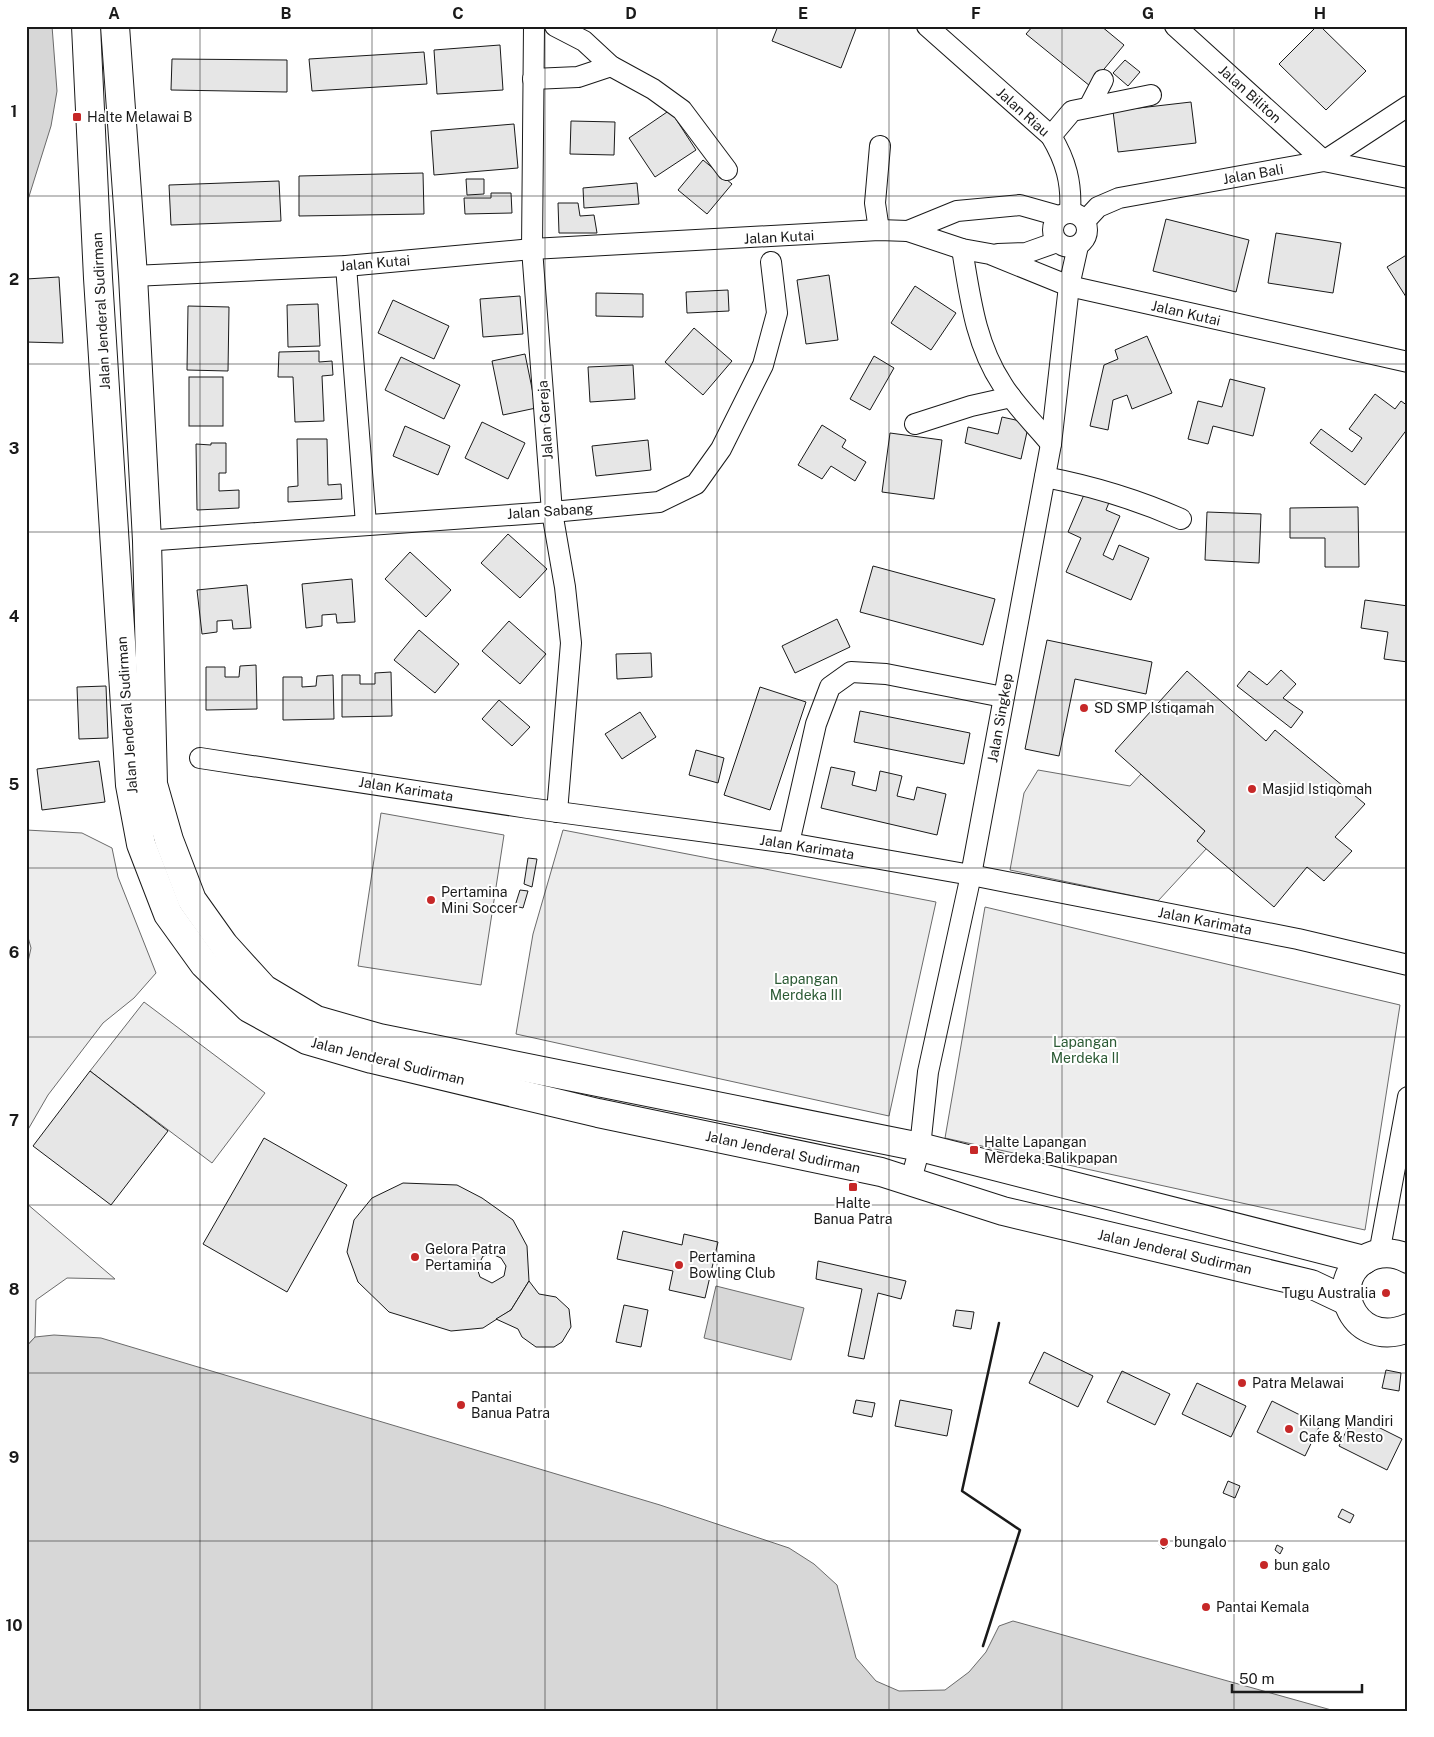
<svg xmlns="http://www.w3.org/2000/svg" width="1434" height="1737" font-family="'Public Sans',sans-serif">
	<rect width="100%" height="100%" fill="#fff"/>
	<!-- built -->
	<g fill="#ededed" stroke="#6a6a6a">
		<path d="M1038,770L1130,786L1141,774L1205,831L1207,848L1158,901L1010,870L1024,793Z"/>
		<path d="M381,813L504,835L481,985L358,966Z"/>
		<path d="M26,830L82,833L112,848L118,877L156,973L134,998L103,1023L48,1095L26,1133V971L31,948L26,930Z"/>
		<path d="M563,830L936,902L889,1116L516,1034L533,934Z"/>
		<path d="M985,907L1400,1005L1365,1230L945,1138Z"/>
		<path d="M144,1002L265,1093L212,1163L90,1071Z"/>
		<path d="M26,1203L115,1279L67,1278L36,1300L35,1337L26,1347Z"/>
	</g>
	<!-- water -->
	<g fill="#d7d7d7" stroke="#6a6a6a">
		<path d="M26,26H52L57,91L51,126L26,206Z"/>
		<path d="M716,1286L804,1308L791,1360L704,1338Z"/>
		<path d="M54,1335L101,1338L660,1505L789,1548L814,1564L837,1585L856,1658L876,1681L899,1691L945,1690L969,1672L986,1652L999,1626L1013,1621L1335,1711H26V1347L35,1337Z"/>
	</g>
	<!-- building -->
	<g fill="#e6e6e6" stroke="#1a1a1a" fill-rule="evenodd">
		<path d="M778,26H857L841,68L772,41Z"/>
		<path d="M1033,26H1101L1124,45L1090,86L1026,34Z"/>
		<path d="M1317,26H1320L1366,71L1326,110L1279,64Z"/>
		<path d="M500,45L503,90L437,94L434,50Z"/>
		<path d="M424,52L427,84L312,91L309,59Z"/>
		<path d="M172,59L287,60V92L171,90Z"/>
		<path d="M1125,60L1140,72L1128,86L1113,73Z"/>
		<path d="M1191,102L1196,143L1118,152L1113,111Z"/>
		<path d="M670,110L696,150L655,177L629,138Z"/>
		<path d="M571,121L615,122L614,155L570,154Z"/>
		<path d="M514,124L518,168L434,175L431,131Z"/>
		<path d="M703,160L732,184L707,214L678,190Z"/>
		<path d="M423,173L424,214L299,216V176Z"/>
		<path d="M466,179H484V194L467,195Z"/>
		<path d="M279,181L281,221L171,225L169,185Z"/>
		<path d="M637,183L639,204L584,208L583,188Z"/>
		<path d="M491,193H511L512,213L465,214L464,198H491Z"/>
		<path d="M558,203H578L580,216L594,215L597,233H559Z"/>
		<path d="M1166,219L1249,240L1236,292L1153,271Z"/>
		<path d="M1276,233L1341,243L1333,293L1268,283Z"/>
		<path d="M1408,254V300L1387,267Z"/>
		<path d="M829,275L838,340L806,344L797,280Z"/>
		<path d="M59,277L63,343L26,342V279Z"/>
		<path d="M915,286L956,313L931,350L891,323Z"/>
		<path d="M728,290L729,311L687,313L686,292Z"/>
		<path d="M596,293L643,294V317L596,316Z"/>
		<path d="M520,296L523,334L483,337L480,299Z"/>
		<path d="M393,300L449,326L434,359L378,333Z"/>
		<path d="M318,304L320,346L288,347L287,305Z"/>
		<path d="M188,306L229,307L228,371L187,370Z"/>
		<path d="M694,328L732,361L703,395L665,362Z"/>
		<path d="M1147,336L1172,393L1132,409L1127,395L1113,400L1108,430L1090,426L1104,365L1118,359L1115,350Z"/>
		<path d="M319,351V362L332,361L333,375L322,376L324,421L295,422L293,377H278L279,352Z"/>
		<path d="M525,354L536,408L503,415L492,361Z"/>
		<path d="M874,356L894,368L870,410L850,399Z"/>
		<path d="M401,357L460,385L444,419L385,390Z"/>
		<path d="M633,365L635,399L590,402L588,367Z"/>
		<rect x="189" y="377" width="34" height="49"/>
		<path d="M1230,379L1265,388L1253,436L1213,426L1208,444L1188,439L1198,401L1222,407Z"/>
		<path d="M1375,394L1395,409L1401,401L1408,406V428L1365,485L1310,443L1321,429L1352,452L1362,438L1349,429Z"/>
		<path d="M1002,417L1029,423L1021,459L965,443L968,427L998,434Z"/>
		<path d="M482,422L525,443L508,479L465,458Z"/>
		<path d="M822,425L846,440L842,447L866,462L855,481L831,466L822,479L798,465Z"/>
		<path d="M405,426L450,446L438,475L393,456Z"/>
		<path d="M890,433L942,440L934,499L882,492Z"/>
		<path d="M297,439H327L328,485L341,484L342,499L288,502V487L298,486Z"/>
		<path d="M648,440L651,470L596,476L592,446Z"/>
		<path d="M211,443H226V473H219V491L239,490V508L197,510L196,444L211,445Z"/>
		<path d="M1086,490L1110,500L1106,510L1120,516L1103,555L1113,560L1119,545L1149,558L1131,600L1066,572L1081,538L1068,532Z"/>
		<path d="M1358,507L1359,567H1325V538H1290V508Z"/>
		<path d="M1207,512L1261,514L1259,563L1205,560Z"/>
		<path d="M508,534L547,569L520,598L481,563Z"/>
		<path d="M410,552L451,590L426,617L385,579Z"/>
		<path d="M873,566L995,599L983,645L860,612Z"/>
		<path d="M352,579L355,622L337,623L336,614L322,615V626L306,628L302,584Z"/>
		<path d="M247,585L251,628L233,629L232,620L217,621V632L202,634L197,590Z"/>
		<path d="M1365,600L1408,606V662L1384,659L1388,632L1361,628Z"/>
		<path d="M837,619L850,647L795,673L782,646Z"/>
		<path d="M509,621L546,654L520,684L482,651Z"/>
		<path d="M419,630L459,664L435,693L394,660Z"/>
		<path d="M1047,640L1152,662L1146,694L1075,679L1059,756L1025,749Z"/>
		<path d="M651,653L652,677L617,679L616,654Z"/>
		<path d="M256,665L257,709L206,710V667H225V677H239L240,666Z"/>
		<path d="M1281,670L1296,684L1283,698L1303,712L1291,728L1237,686L1249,671L1267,685Z"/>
		<path d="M1187,671L1266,741L1275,730L1365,804L1335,837L1352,851L1324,881L1307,867L1274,907L1197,841L1205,831L1115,751Z"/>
		<path d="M391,672L392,716L342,717V675H360V684H375V673Z"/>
		<path d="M333,675L334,719L283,720V677H302V687L316,686L317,676Z"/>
		<path d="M106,686L108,738L79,739L77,687Z"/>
		<path d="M760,687L806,702L770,810L724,795Z"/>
		<path d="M499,700L530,727L512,746L482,719Z"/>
		<path d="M860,711L970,733L964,764L854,742Z"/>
		<path d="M640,712L656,737L622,759L605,734Z"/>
		<path d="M696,750L724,758L718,783L689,775Z"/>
		<path d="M99,761L105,802L42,810L37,769Z"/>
		<path d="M831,767L855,772L852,785L876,791L880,771L902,776L897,796L914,800L917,787L946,794L937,835L821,808Z"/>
		<path d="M528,858L537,859L532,887L524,884Z"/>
		<path d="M520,890L528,891L523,908L515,906Z"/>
		<path d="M90,1071L168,1131L111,1205L33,1146Z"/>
		<path d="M264,1138L347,1185L287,1292L203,1244Z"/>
		<path d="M403,1183L457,1185L482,1198L513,1220L527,1246L529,1281L511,1310L483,1328L451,1331L389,1312L358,1282L347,1252L354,1220L372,1198ZM492,1254L501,1258L506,1266L504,1276L492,1283L480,1277L477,1268L483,1256Z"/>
		<path d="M623,1231L682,1245L684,1234L718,1242L705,1298L669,1290L673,1271L617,1259Z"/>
		<path d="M818,1261L906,1281L901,1299L878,1293L864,1359L848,1356L862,1289L816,1279Z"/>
		<path d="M529,1281L539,1294L556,1297L569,1309L571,1327L562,1342L554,1347H536L522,1337L518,1329L496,1319L511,1310Z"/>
		<path d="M624,1305L648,1310L641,1347L616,1342Z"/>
		<path d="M956,1310L974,1312L971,1329L953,1326Z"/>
		<path d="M1044,1352L1093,1376L1078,1407L1029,1383Z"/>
		<path d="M1386,1370L1401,1373L1399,1391L1382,1388Z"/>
		<path d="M1122,1371L1170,1394L1155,1425L1107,1402Z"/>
		<path d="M1197,1383L1246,1406L1231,1437L1182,1414Z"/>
		<path d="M856,1400L875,1403L872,1417L853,1413Z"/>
		<path d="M900,1400L952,1410L947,1436L895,1426Z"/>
		<path d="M1272,1401L1320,1425L1305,1456L1257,1432Z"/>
		<path d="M1354,1415L1402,1439L1387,1470L1339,1446Z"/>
		<path d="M1228,1481L1240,1486L1235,1498L1223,1493Z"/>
		<path d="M1342,1509L1354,1515L1350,1523L1338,1517Z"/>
		<path d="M1164,1539L1168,1546L1163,1549L1159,1544Z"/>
		<path d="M1277,1545L1283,1548L1280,1554L1275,1550Z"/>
	</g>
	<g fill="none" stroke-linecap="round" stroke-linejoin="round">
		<!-- minor casing -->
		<g stroke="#1a1a1a" stroke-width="22">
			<g id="minor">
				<path d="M534,26L532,249L552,512L565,587L571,643L557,812"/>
				<path d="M555,26L584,41L611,66L653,89L682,110L727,170"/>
				<path d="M927,26L1051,136C1066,161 1072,183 1070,212"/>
				<path d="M1175,26L1324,161"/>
				<path d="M533,79L578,77L611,66"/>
				<path d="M1089,107L1103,80"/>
				<path d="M1051,136L1072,111L1151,95"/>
				<path d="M1324,161L1408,106"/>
				<circle cx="1070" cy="230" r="17"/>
				<path d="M1085,221L1098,207L1119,198L1324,161L1408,178"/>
				<path d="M879,230L875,203L880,146"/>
				<path d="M908,231L957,211L1020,205L1059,216"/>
				<path d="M962,249C970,296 975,343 1002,384C1015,406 1035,424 1051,444"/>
				<path d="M998,254L1026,253L1057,242"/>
				<path d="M346,266L366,524"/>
				<path d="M133,276L346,266L532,249L879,230L908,231L962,249L990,254L1069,286L1408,362"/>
				<path d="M915,424L971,406L1011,397"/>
				<path d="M1045,477C1092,486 1136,499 1181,519"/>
				<path d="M158,540L552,512L659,502L696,484L721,449L763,365L777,313L771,262"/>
				<path d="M200,758L528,808L789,843L971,875L1298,939L1408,965"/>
				<path d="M789,843L816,724L830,687L851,672L886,674L1003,697"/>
				<path d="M911,1180L920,1147L928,1072L971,875L1051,444L1069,286L1078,246"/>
				<path d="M1379,1254L1408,1097"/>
			</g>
		</g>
		<!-- highway casing -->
		<g stroke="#1a1a1a" stroke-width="30">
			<g id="highway">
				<path d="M86,26L98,278L130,785L141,844L168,914L204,964L249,1008L307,1040L372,1059L598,1113L881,1172L1003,1211L1311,1284L1347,1301"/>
				<path d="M115,26L133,276L147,541L153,784L169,840L192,900L224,945L264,989L316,1020L379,1038L920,1147L1364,1260"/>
				<path d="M1408,1259C1398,1253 1385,1252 1374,1255C1322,1272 1350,1352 1408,1328"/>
			</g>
		</g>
		<!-- minor -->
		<use href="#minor" stroke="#fff" stroke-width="20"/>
		<!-- highway -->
		<use href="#highway" stroke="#fff" stroke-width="28"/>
		<!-- wall -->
		<path stroke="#1a1a1a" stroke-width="2.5" d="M983,1646L1020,1530L962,1491L999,1323"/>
	</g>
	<!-- grid -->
	<path fill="none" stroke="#1a1a1a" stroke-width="1" stroke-opacity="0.55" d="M200,26V1711M372,26V1711M545,26V1711M717,26V1711M889,26V1711M1062,26V1711M1234,26V1711M26,196H1408M26,364H1408M26,532H1408M26,700H1408M26,868H1408M26,1037H1408M26,1205H1408M26,1373H1408M26,1541H1408"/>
	<!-- markers -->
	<g fill="#c62828" stroke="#fff" stroke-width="2">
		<rect x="72" y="112" width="10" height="10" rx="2.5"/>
		<circle cx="1084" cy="708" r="5"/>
		<circle cx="1252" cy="789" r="5"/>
		<circle cx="431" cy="900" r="5"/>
		<rect x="969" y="1145" width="10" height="10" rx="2.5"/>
		<rect x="848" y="1182" width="10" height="10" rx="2.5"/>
		<circle cx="415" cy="1257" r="5"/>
		<circle cx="679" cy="1265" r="5"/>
		<circle cx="1386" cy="1293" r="5"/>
		<circle cx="1242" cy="1383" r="5"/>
		<circle cx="461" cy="1405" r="5"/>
		<circle cx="1289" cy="1429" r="5"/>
		<circle cx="1164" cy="1542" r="5"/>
		<circle cx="1264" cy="1565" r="5"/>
		<circle cx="1206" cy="1607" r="5"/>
	</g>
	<g text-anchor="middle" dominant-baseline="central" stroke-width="4" stroke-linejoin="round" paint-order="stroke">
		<!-- street labels -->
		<g font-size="14" fill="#1a1a1a" stroke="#fff">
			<text transform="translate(1250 94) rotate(42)">Jalan Biliton</text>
			<text transform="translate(1023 112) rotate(42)">Jalan Riau</text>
			<text transform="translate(1253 174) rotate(-10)">Jalan Bali</text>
			<text transform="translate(779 237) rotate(-3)">Jalan Kutai</text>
			<text transform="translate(375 263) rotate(-5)">Jalan Kutai</text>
			<text transform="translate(101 311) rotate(-93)">Jalan Jenderal Sudirman</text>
			<text transform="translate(1186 313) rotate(13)">Jalan Kutai</text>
			<text transform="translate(545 420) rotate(-94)">Jalan Gereja</text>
			<text transform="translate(550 511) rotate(-4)">Jalan Sabang</text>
			<text transform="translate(127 715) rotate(-94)">Jalan Jenderal Sudirman</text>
			<text transform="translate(1000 718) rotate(-80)">Jalan Singkep</text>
			<text transform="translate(406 789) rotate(9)">Jalan Karimata</text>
			<text transform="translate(807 847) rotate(9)">Jalan Karimata</text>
			<text transform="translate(1205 921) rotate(11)">Jalan Karimata</text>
			<text transform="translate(388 1061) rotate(14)">Jalan Jenderal Sudirman</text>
			<text transform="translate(783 1152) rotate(12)">Jalan Jenderal Sudirman</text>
			<text transform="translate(1175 1252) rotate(13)">Jalan Jenderal Sudirman</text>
		</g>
		<!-- poi labels -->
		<g font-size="14" fill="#1a1a1a" stroke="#fff" text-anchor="start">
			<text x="87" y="117">Halte Melawai B</text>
			<text x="1094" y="708">SD SMP Istiqamah</text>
			<text x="1262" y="789">Masjid Istiqomah</text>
			<text x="441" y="892">Pertamina<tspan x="441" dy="16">Mini Soccer</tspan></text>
			<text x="984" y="1142">Halte Lapangan<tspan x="984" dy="16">Merdeka Balikpapan</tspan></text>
			<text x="853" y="1203" text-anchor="middle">Halte<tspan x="853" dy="16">Banua Patra</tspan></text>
			<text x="425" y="1249">Gelora Patra<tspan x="425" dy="16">Pertamina</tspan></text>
			<text x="689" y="1257">Pertamina<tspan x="689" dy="16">Bowling Club</tspan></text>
			<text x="1376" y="1293" text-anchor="end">Tugu Australia</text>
			<text x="1252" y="1383">Patra Melawai</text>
			<text x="471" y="1397">Pantai<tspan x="471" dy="16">Banua Patra</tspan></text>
			<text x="1299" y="1421">Kilang Mandiri<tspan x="1299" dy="16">Cafe &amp; Resto</tspan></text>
			<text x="1174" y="1542">bungalo</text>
			<text x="1274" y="1565">bun galo</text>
			<text x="1216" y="1607">Pantai Kemala</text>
		</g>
		<!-- park labels -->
		<g font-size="14" fill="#2b5a34" stroke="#fff">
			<text x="806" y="979">Lapangan<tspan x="806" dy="16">Merdeka III</tspan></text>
			<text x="1085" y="1042">Lapangan<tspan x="1085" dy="16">Merdeka II</tspan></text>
		</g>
	</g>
	<!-- border -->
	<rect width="1434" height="1737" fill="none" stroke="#ffffff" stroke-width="55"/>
	<!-- scale -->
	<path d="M1232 1684v8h130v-8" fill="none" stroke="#1a1a1a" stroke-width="2.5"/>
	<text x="1239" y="1684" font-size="15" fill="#1a1a1a" stroke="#ffffff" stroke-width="4" paint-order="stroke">50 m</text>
	<rect x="28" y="28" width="1378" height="1682" fill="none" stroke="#1a1a1a" stroke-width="2"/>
	<g font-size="16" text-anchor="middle" font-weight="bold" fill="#1a1a1a">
		<text x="114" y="19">A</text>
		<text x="286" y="19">B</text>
		<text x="458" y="19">C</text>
		<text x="631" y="19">D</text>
		<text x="803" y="19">E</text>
		<text x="976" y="19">F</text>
		<text x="1148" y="19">G</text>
		<text x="1320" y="19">H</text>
		<text x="14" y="117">1</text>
		<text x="14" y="285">2</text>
		<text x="14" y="454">3</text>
		<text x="14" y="622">4</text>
		<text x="14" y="790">5</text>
		<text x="14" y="958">6</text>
		<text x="14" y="1126">7</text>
		<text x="14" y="1295">8</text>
		<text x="14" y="1463">9</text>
		<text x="14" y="1631">10</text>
	</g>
</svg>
